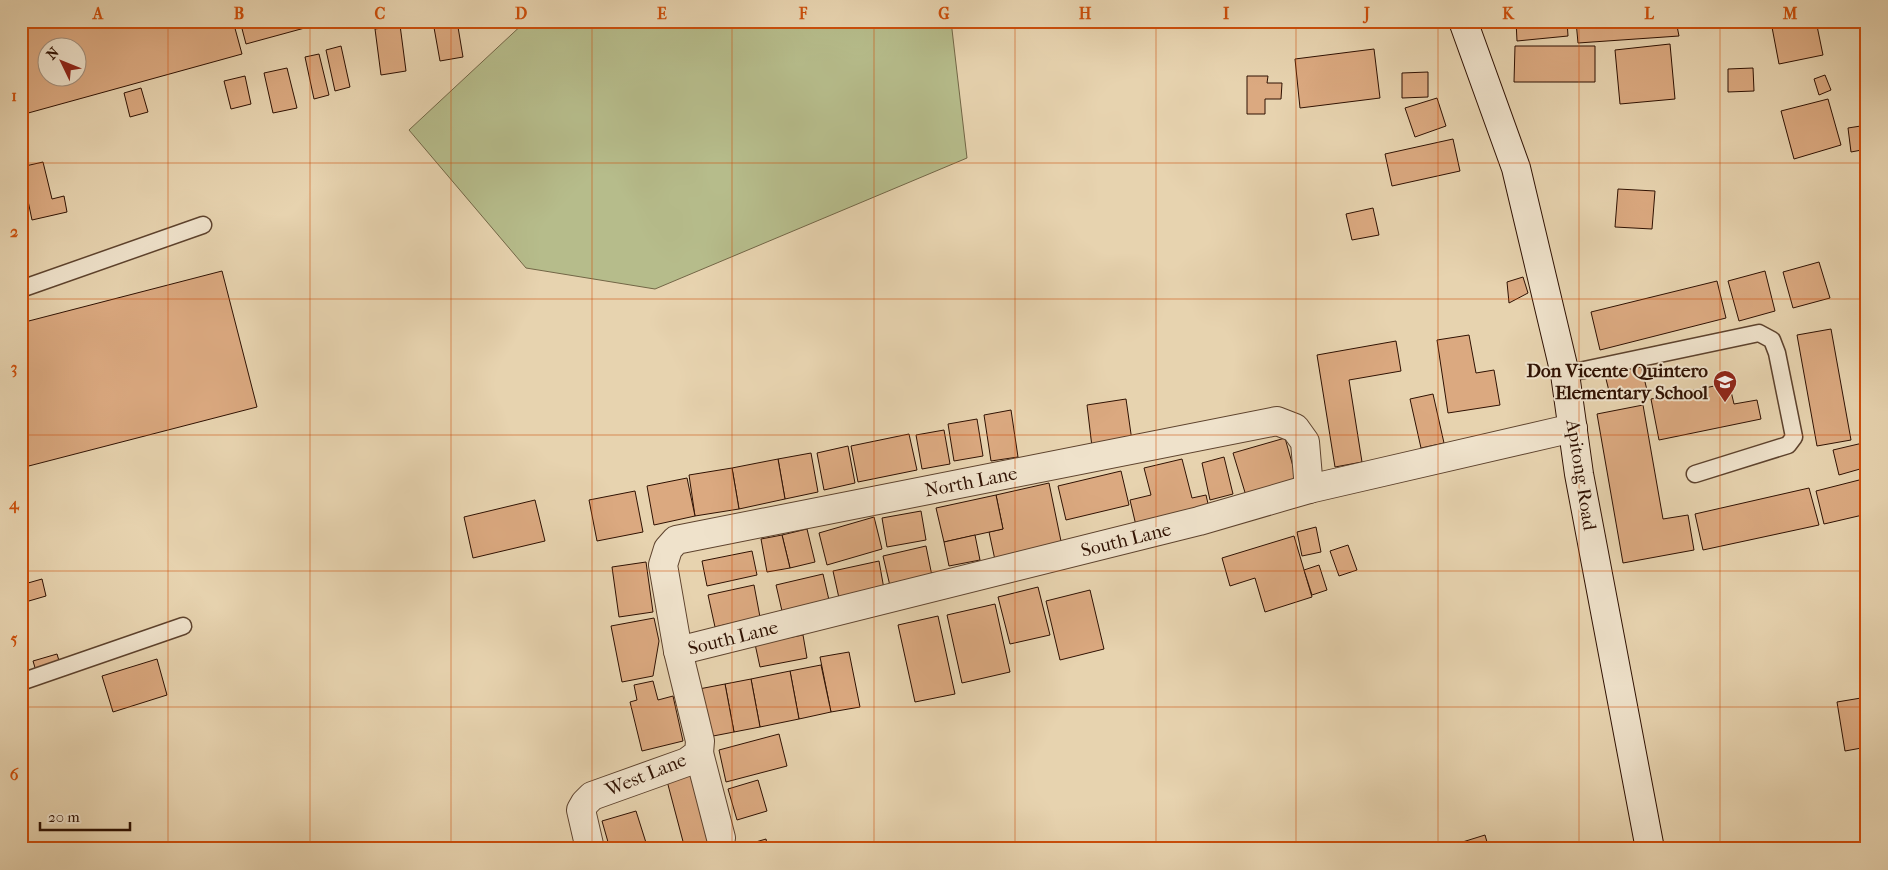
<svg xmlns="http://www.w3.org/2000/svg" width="1888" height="870" font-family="'IM FELL French Canon',serif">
	<rect width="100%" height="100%" fill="#e7d3af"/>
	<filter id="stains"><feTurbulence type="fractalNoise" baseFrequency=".004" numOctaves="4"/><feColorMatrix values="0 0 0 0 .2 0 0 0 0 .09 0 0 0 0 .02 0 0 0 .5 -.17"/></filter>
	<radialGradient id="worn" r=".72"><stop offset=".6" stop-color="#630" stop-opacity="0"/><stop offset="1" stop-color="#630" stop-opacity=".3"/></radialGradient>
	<!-- green -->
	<path fill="#b6bc8b" stroke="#726646" d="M526,21H951L967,158L655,289L526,268L409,130Z"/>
	<!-- building -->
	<g fill="#dba980" stroke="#2f1102" fill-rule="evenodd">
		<path d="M21,21H233L242,54L21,115ZM48,48H78V78H48Z"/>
		<path d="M240,21H311L312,26L246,44Z"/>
		<path d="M457,21L463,57L440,61L433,22Z"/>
		<path d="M1516,21H1567L1568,36L1517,41Z"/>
		<path d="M1576,21H1676L1679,36L1578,43Z"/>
		<path d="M1777,21H1816L1823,55L1779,64L1771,22Z"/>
		<path d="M1862,21H1867V31L1860,29Z"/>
		<path d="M400,25L406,71L381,75L375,29Z"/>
		<path d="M1670,44L1675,99L1620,104L1615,50Z"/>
		<path d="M341,46L350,87L335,91L326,50Z"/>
		<path d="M1515,46H1595V82H1514Z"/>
		<path d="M1374,49L1380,98L1300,108L1295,59Z"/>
		<path d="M319,54L329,95L314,99L305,57Z"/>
		<path d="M287,68L297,108L273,113L264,73Z"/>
		<path d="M1753,68L1754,91L1728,92V69Z"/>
		<path d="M1428,72V97L1402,98V73Z"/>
		<path d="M1825,75L1831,90L1819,95L1814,79Z"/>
		<path d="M245,76L251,104L231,109L224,81Z"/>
		<path d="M1247,76H1268L1267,83H1282L1281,99H1265V114H1247Z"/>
		<path d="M141,88L148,112L130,117L124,93Z"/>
		<path d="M1437,98L1446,126L1415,137L1405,108Z"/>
		<path d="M1828,99L1841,145L1794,159L1781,111Z"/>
		<path d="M1867,125V149L1851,152L1848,128Z"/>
		<path d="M1453,139L1460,171L1392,186L1385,154Z"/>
		<path d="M43,162L52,199L64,196L67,212L32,220L21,167Z"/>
		<path d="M1618,189L1655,191L1652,229L1615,227Z"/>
		<path d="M1373,208L1379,235L1352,240L1346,214Z"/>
		<path d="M1819,262L1830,298L1793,308L1783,272Z"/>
		<path d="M222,271L257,407L21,468V323Z"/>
		<path d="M1765,271L1775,311L1739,321L1728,281Z"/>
		<path d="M1523,277L1528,293L1509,303L1507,282Z"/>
		<path d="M1717,281L1726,318L1600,350L1591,312Z"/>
		<path d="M1831,329L1851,440L1817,446L1797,335Z"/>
		<path d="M1469,335L1476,373L1494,370L1500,405L1448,413L1437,340Z"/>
		<path d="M1396,341L1401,371L1349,380L1362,462L1335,467L1317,355Z"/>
		<path d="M1641,366L1647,390L1611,399L1605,375Z"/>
		<path d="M1729,383L1734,404L1757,400L1761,419L1659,440L1651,399Z"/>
		<path d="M1433,394L1444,443L1421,448L1410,399Z"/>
		<path d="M1126,399L1132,441L1092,447L1087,405Z"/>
		<path d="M1643,405L1663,519L1688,515L1694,550L1623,563L1597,414Z"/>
		<path d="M1011,410L1018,457L991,461L984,415Z"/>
		<path d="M977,419L983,456L954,461L948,424Z"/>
		<path d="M944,430L950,464L922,469L916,435Z"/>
		<path d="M909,434L917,470L858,482L851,446Z"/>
		<path d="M1285,438L1298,484L1247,499L1233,453Z"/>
		<path d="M1867,442V467L1839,475L1833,450Z"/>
		<path d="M848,446L855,483L824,490L817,453Z"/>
		<path d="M811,453L818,492L785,499L778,459Z"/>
		<path d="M1224,457L1233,494L1210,500L1202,463Z"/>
		<path d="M778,459L785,499L739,509L732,468Z"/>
		<path d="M1182,459L1192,498L1206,495L1209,508L1138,534L1130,500L1151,495L1144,468Z"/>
		<path d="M732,468L739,509L695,516L689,475Z"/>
		<path d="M1121,471L1129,505L1066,520L1058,486Z"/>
		<path d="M687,478L695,516L654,525L647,486Z"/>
		<path d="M1867,478V514L1824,524L1816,491Z"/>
		<path d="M1049,483L1062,546L995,560L989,532L1003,529L996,495Z"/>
		<path d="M1809,488L1819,525L1703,550L1695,514Z"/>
		<path d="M635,491L643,532L597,541L589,500Z"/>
		<path d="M996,495L1003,529L944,542L936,508Z"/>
		<path d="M535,500L545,541L473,558L464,517Z"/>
		<path d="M921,511L926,540L887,547L882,518Z"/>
		<path d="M874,517L882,549L827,565L819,533Z"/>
		<path d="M1316,527L1321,552L1302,556L1297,532Z"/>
		<path d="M807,529L815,562L790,568L782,535Z"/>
		<path d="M782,535L790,568L767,572L761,539Z"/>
		<path d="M975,535L980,560L949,566L944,542Z"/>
		<path d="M1294,536L1312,597L1265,612L1255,578L1230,586L1222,558Z"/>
		<path d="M1348,545L1357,570L1339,576L1330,551Z"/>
		<path d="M926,546L932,576L890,586L883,556Z"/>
		<path d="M752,551L757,575L707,586L702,561Z"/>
		<path d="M879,561L884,589L839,598L833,571Z"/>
		<path d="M646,562L653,612L619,617L612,567Z"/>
		<path d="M1319,565L1327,590L1312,595L1304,570Z"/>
		<path d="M823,574L829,600L782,611L776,585Z"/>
		<path d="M42,579L46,596L22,603L21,585Z"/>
		<path d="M754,585L760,617L715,627L708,595Z"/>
		<path d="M1038,587L1050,635L1010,644L998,597Z"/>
		<path d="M1090,590L1104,649L1060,660L1046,601Z"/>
		<path d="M995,604L1010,672L962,683L947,615Z"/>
		<path d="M938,616L955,694L915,702L898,625Z"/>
		<path d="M654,618L659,641L653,676L622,682L611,626Z"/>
		<path d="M803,635L807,658L760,667L755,644Z"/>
		<path d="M849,652L860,707L831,712L820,657Z"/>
		<path d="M57,654L60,664L36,671L33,661Z"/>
		<path d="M157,659L167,695L113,712L102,676Z"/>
		<path d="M821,665L831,712L799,719L790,671Z"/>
		<path d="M790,671L799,719L760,727L751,679Z"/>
		<path d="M751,679L760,727L734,732L725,684Z"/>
		<path d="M653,681L658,700L673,696L683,741L642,751L630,702L637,700L634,685Z"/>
		<path d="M725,684L734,732L708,737L699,689Z"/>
		<path d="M1867,697V747L1845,751L1837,702Z"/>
		<path d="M779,734L787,766L726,782L719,750Z"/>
		<path d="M699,773L718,841L685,849L667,781Z"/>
		<path d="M758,780L767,811L737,820L728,789Z"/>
		<path d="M636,811L648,849H610L602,821Z"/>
		<path d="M1485,835L1489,849H1440Z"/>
		<path d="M766,839L768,849H736L735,848Z"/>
	</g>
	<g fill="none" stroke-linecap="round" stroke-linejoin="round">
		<!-- lane casing -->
		<g stroke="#5d422d" stroke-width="19">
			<g id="lane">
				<path d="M21,289L203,225"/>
				<path d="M1565,374L1759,333L1772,340L1777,353L1794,437L1788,445L1695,474"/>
				<path d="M21,682L183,626"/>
			</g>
		</g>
		<!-- street casing -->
		<g stroke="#5d422d" stroke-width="30">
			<g id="street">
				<path d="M678,651L1199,521L1309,489L1573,428"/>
				<path d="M699,753L721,838"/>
				<path d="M590,849L581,810L585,803L592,796L687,762L699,753L700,741L678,651L663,565L668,549L676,540L1277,421L1295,428L1305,442L1309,489"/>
			</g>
		</g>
		<!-- secondary casing -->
		<g stroke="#2f1102" stroke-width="30">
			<path id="secondary" d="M1463,21L1516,168L1565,374L1579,474L1650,849"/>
		</g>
		<!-- lane -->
		<use href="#lane" stroke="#efe2cb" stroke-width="16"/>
		<!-- street -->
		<use href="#street" stroke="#efe2cb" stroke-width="28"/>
		<!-- secondary -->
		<use href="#secondary" stroke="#efe2cb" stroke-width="28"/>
	</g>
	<!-- grid -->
	<path fill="none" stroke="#cc4e0a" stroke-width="1" stroke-opacity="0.55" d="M168,21V849M310,21V849M451,21V849M592,21V849M732,21V849M874,21V849M1015,21V849M1156,21V849M1296,21V849M1438,21V849M1579,21V849M1720,21V849M21,163H1867M21,299H1867M21,435H1867M21,571H1867M21,707H1867"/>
	<!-- icons -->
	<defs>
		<g id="school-pin" transform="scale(1.25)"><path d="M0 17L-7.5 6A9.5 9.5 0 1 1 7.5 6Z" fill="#8f2418" stroke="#efe2cb"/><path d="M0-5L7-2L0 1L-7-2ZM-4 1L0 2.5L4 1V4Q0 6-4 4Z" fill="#fff"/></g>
	</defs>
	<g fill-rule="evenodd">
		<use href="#school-pin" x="1725" y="382"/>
	</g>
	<g text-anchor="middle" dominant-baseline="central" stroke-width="4" stroke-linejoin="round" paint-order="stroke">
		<!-- poi labels -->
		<g font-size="19" font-weight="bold" fill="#2f1102" stroke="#efe2cb" text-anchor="end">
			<text x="1708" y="371">Don Vicente Quintero<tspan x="1708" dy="22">Elementary School</tspan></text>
		</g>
		<!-- street labels -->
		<g font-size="19" fill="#2f1102" stroke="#efe2cb">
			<text transform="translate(1581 475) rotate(81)">Apitong Road</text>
			<text transform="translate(971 482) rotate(-11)">North Lane</text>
			<text transform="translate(1126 540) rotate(-14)">South Lane</text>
			<text transform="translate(733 638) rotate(-14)">South Lane</text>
			<text transform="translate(646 775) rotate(-22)">West Lane</text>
		</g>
	</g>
	<!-- margin -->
	<rect width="1888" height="870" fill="none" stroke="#e7d3af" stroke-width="55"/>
	<!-- north arrow -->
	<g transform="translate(62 62) rotate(313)"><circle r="24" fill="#efe2cb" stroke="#a28e7b"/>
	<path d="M0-4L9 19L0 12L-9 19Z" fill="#8f2418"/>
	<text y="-8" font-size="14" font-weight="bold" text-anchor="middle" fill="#2f1102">N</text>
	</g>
	<!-- scale -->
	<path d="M40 822v8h90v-8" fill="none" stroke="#2f1102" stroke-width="2.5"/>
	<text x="48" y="822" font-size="15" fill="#2f1102" stroke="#efe2cb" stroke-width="4" paint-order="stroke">20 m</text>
	<rect x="28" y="28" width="1832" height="814" fill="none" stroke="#cc4e0a" stroke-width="2"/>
	<g font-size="16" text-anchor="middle" font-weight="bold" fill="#cc4e0a">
		<text x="98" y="19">A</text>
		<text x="239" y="19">B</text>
		<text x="380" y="19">C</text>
		<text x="521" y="19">D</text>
		<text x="662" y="19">E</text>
		<text x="803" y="19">F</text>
		<text x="944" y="19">G</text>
		<text x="1085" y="19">H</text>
		<text x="1226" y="19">I</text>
		<text x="1367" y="19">J</text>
		<text x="1508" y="19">K</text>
		<text x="1649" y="19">L</text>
		<text x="1790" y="19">M</text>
		<text x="14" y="101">1</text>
		<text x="14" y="237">2</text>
		<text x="14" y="373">3</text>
		<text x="14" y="509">4</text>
		<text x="14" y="644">5</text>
		<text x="14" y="780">6</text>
	</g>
	<rect width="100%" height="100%" filter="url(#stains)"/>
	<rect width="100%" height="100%" fill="url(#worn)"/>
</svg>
